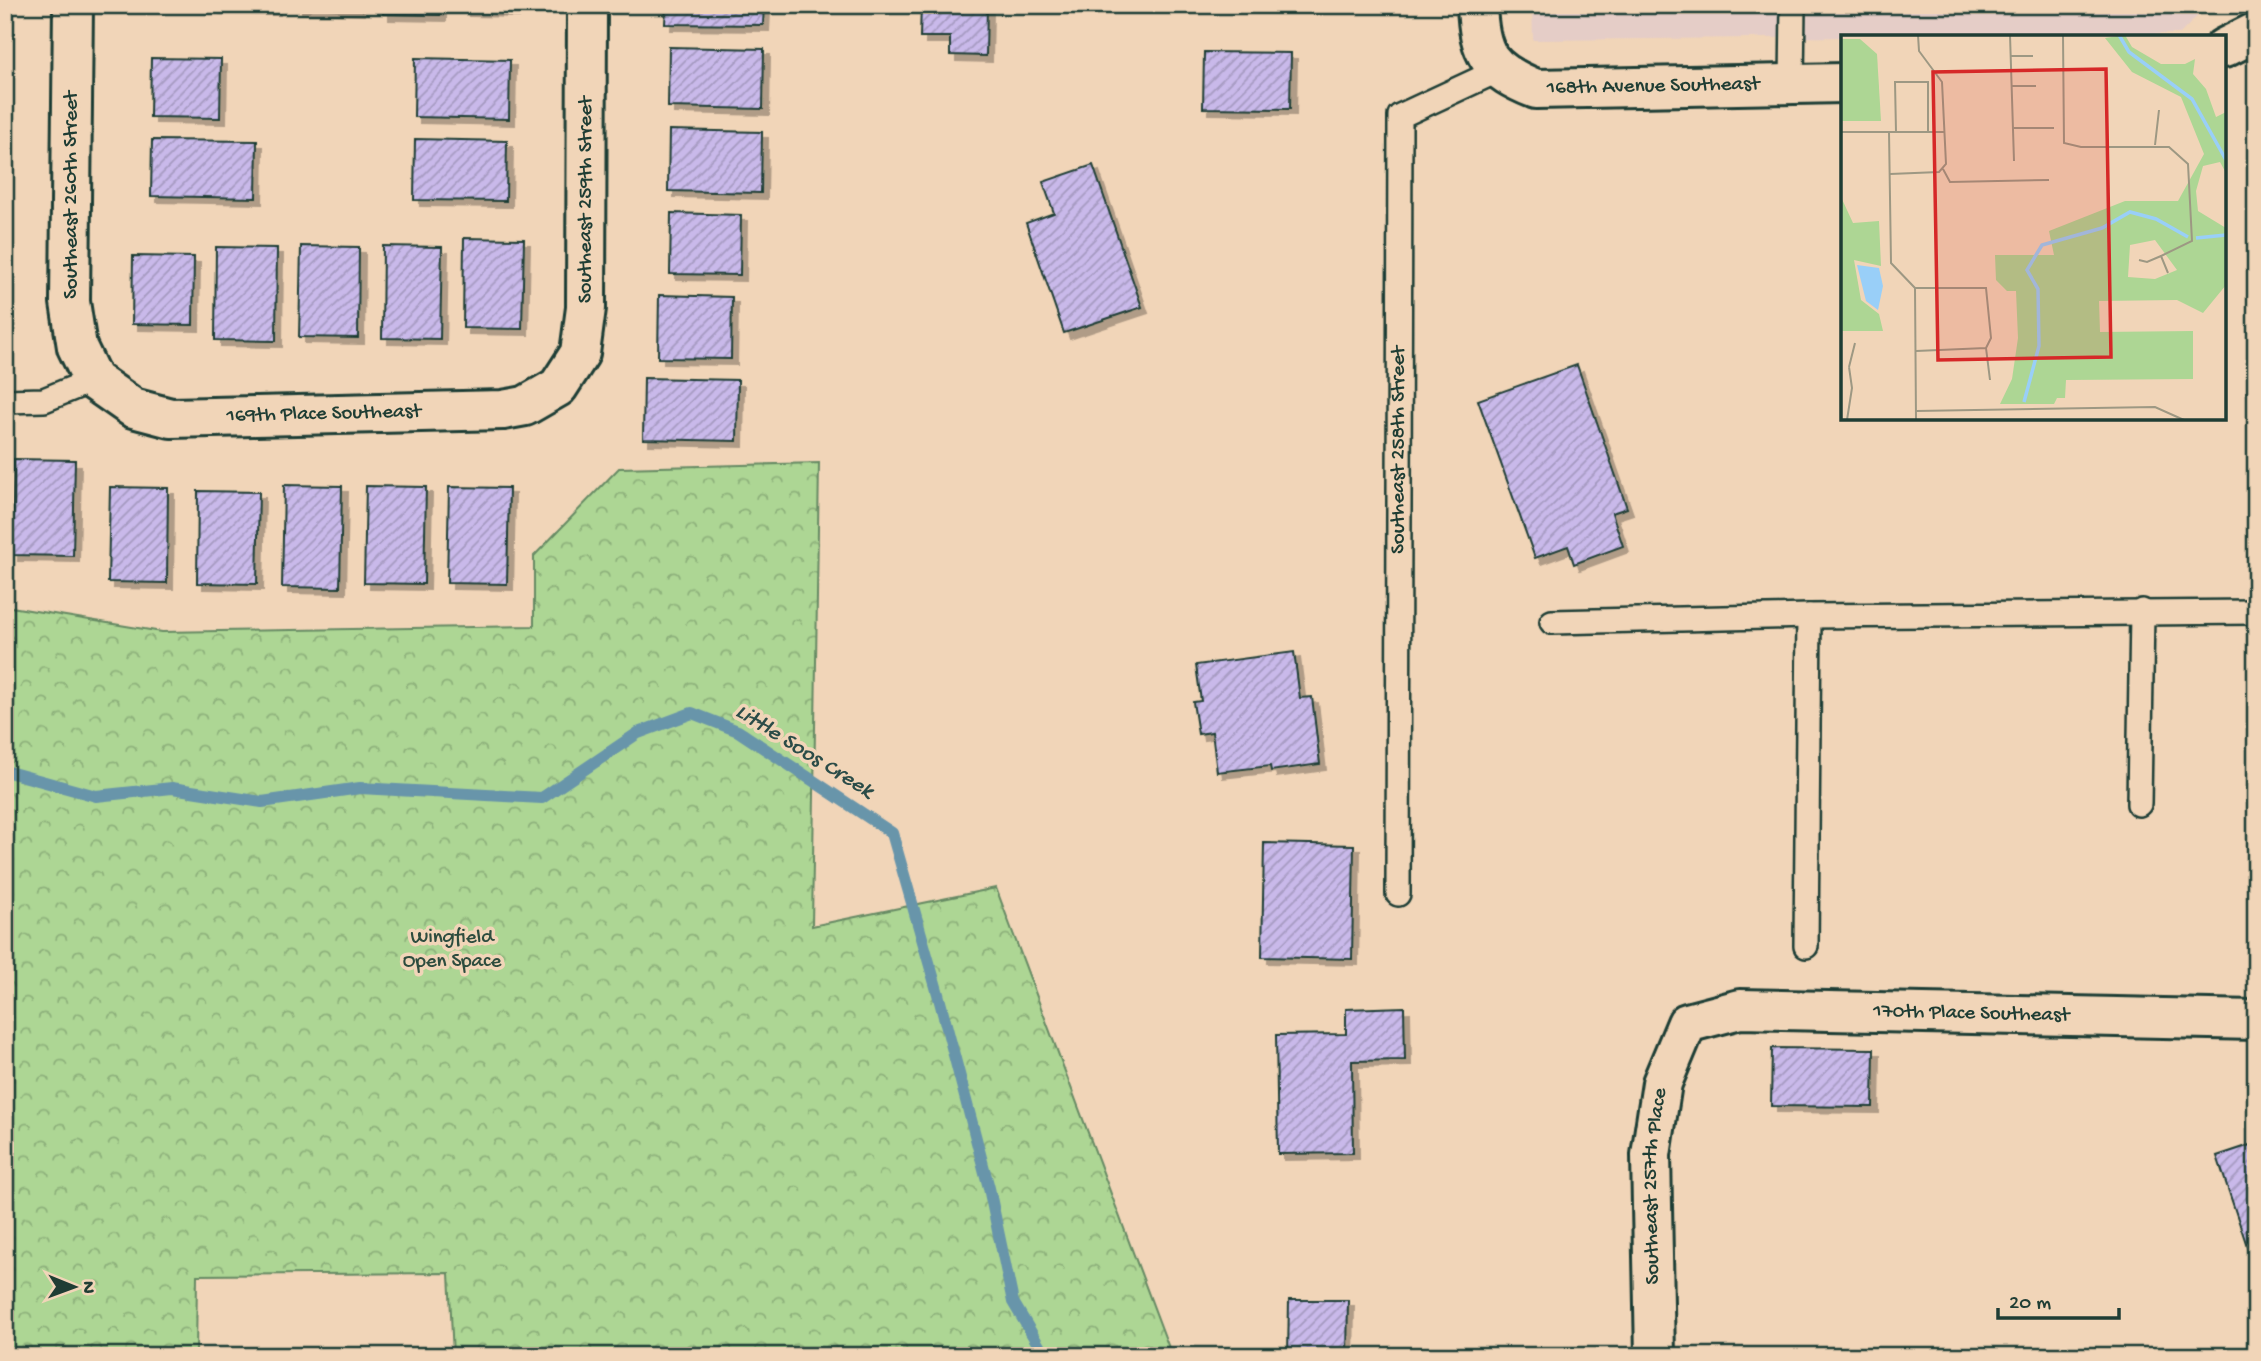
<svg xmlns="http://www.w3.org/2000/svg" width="2261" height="1361" font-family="'Gochi Hand',sans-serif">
	<defs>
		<pattern id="forest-crowns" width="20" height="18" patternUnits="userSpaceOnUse" patternTransform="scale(1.75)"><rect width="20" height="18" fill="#add694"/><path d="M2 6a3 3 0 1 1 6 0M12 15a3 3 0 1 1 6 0" fill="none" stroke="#8caf7a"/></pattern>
		<pattern id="building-hatch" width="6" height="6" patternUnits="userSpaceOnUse" patternTransform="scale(1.75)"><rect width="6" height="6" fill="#c9b9ea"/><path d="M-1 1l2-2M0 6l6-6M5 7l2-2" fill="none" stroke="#a398be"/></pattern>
		<filter id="shadow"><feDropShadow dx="6" dy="6" stdDeviation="0" flood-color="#0004"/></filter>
	</defs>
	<rect width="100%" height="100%" fill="#f1d5b8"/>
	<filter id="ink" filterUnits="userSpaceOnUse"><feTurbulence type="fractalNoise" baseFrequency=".0143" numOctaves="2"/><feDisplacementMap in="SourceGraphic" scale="14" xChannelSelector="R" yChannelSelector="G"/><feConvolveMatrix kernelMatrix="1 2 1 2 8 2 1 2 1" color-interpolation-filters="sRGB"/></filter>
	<g filter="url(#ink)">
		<!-- built -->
		<path fill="#e5cdc7" d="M1532,5H2208L2180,34L1533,40Z"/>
		<!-- forest -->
		<path fill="url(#forest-crowns)" stroke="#668a64" stroke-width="2" d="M819,463L812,926L996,888L1172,1356H453L449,1273L197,1275L196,1356H5V606L162,632L534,626V556L619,468Z"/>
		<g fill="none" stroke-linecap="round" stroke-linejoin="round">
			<!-- stream -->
			<path stroke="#6895aa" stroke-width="12" d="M5,771L96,796L172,788L262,802L360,788L542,798L638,733L692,713L738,731L892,833L938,994L989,1188L1013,1302L1045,1356"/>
		</g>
		<!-- building -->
		<g fill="url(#building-hatch)" stroke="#1f3d34" stroke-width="2" filter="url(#shadow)">
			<path d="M214,5H274V9L214,8Z"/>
			<path d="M296,5H358V9L296,7Z"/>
			<path d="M383,5H440V15L383,14Z"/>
			<path d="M463,5H522V11L463,10Z"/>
			<path d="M666,5H764L763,25L665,24Z"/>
			<path d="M921,5H987L986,56L950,55V37H920Z"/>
			<path d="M669,47L764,49L763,109L668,107Z"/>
			<path d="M1204,52L1291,53L1290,109L1203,108Z"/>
			<path d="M151,58L221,59L220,118L150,117Z"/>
			<path d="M415,58L510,60L509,119L414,117Z"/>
			<path d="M669,130L762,132L761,193L668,191Z"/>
			<path d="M415,139L507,141L506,201L414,200Z"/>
			<path d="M152,140L257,141L256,198L151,196Z"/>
			<path d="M1093,165L1142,307L1064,333L1026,223L1054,213L1043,182Z"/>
			<path d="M671,213L741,215L740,275L670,274Z"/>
			<path d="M464,238L524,239L522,329L463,328Z"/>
			<path d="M301,246L359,247L358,338L299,337Z"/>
			<path d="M383,246L442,247L440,339L382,338Z"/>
			<path d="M216,247L277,248L276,341L215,340Z"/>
			<path d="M133,256L194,257L193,325L132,324Z"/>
			<path d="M659,295L732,297L731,359L658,358Z"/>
			<path d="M1577,365L1627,508L1612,513L1623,546L1574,564L1568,546L1535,558L1478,400Z"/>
			<path d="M644,378L738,380L737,441L643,439Z"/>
			<path d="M14,459L75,460L73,556L12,555Z"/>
			<path d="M284,485L342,486L340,588L282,587Z"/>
			<path d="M366,486L426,487L424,584L364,583Z"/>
			<path d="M110,487L168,488L167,583L108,582Z"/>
			<path d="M449,487L509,488L507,584L447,583Z"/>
			<path d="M198,491L259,492L257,584L197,583Z"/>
			<path d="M1294,652L1300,698L1312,697L1320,764L1271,771L1270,766L1217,772L1212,732L1198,734L1193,702L1201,701L1196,665Z"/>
			<path d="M1264,843L1354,845L1352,959L1262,957Z"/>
			<path d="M1404,1007L1405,1060L1352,1061L1353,1153L1278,1154L1276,1035L1346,1034V1009Z"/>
			<path d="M1772,1048L1874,1049L1873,1107L1771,1106Z"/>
			<path d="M2256,1143V1263L2253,1264L2217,1156Z"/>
			<path d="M1289,1300H1348L1347,1356H1288Z"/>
		</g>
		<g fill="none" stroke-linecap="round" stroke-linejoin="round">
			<!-- service casing -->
			<g stroke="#1f3d34" stroke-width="28">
				<g id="service">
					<path d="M1792,85L1793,5"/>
					<path d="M5,401L44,400L93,380"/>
					<path d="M1552,622L1809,616L2256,612"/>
					<path d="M2139,804L2142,611"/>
					<path id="s1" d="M1398,894L1400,116L1499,70"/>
					<path d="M1806,946L1809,616"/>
				</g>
			</g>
			<!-- minor casing -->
			<g stroke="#1f3d34" stroke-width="44">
				<g id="minor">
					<path id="s2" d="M73,5L70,302L77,347L93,380L133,408L171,418L503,410L525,406L558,387L580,353L586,308L587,5"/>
					<path id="s3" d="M1477,5C1479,55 1489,70 1536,89L1843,83"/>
					<path d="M2224,48L2256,32"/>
					<path id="s4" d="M1655,1356L1651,1155L1662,1083L1687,1023L1740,1009L2256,1020"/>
				</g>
			</g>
			<!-- service -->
			<use href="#service" stroke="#f1d5b8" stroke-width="23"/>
			<!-- minor -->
			<use href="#minor" stroke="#f1d5b8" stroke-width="38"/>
		</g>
	</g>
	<g text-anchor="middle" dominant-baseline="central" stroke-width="7" stroke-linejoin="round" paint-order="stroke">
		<!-- street labels -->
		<g font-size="21" fill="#1f3d34" stroke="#f1d5b8">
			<text stroke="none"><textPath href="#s3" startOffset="229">168th Avenue Southeast</textPath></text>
			<text transform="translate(72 195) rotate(-90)">Southeast 260th Street</text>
			<text stroke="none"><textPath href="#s2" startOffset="1054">Southeast 259th Street</textPath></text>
			<text stroke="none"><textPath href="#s2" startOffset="620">169th Place Southeast</textPath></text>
			<text stroke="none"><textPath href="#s1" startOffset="444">Southeast 258th Street</textPath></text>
			<text stroke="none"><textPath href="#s4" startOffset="625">170th Place Southeast</textPath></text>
			<text stroke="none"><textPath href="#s4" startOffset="170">Southeast 257th Place</textPath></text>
		</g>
		<!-- park labels -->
		<g font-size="21" fill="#2d4c3e" stroke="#f1d5b8">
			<text x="452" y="938">Wingfield<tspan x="452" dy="24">Open Space</tspan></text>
		</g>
		<!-- water labels -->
		<g font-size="23" font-style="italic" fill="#2b4c48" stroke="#f1d5b8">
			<text transform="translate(804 752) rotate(32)">Little Soos Creek</text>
		</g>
	</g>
	<!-- overview -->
	<g transform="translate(1841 35)">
		<rect width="385" height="385" fill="#f1d5b8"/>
		<path d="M0,4H19L36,19L40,86H0Z" fill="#add694"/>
		<path d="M284,0L291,12L320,29H344L354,24L352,39L365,54L375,82L385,77V138L379,127L362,131L355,156L357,176L385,193V250L362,278L336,265L258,266L259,297L352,296V344L225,345L224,363H216L213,369H159L171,344L177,303L175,256H166L155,245L154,220H213L208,196L284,166H337L363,119L340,62L291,37L264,3ZM314,205L336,235L314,244L287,242L289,210ZM0,162L12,188L38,186L40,231L13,225L20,265L38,279L42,296H0Z" fill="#add694" fill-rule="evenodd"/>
		<path d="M16,230L38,233L42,251L37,275L25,266Z" fill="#99cff8"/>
		<path fill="none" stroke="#99cff8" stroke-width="3.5" d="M278,0L288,17L351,64L385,125M355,203L385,200M183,367L198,311L197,254L186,235L201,210L261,193L289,177L315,184L347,202"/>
		<path fill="none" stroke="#9d9883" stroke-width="2" d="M169,0L173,126M222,0L223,108L240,112H328L347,129L351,206L320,221L327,238M170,21H192M170,51H195M171,93H213M0,97H104M48,97L50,228L74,253L75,385M55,97L54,47H87V97M314,110L318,75M102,134L109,147L208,145M49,139L98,137L105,129L101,47L78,16L77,0M298,225L306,227L320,221M74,253H145L150,303L145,313M145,313L149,345M75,316L145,313M8,332L14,308M75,376L314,372L343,385M6,385L11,353L8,332"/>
		<path fill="#d62828" fill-opacity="0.15" stroke="#d62828" stroke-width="3.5" d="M265,34L270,322L97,325L92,37Z"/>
		<rect width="385" height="385" fill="none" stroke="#1f3d34" stroke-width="3.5"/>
	</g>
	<!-- margin -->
	<rect width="2261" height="1361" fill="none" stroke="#f1d5b8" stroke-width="28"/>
	<rect x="14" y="14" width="2233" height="1333" fill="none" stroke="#1f3d34" stroke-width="2.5" filter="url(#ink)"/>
	<!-- north arrow -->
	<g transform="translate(74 1287) rotate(91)" stroke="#f1d5b8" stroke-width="5" paint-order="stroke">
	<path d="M0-5L12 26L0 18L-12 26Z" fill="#1f3d34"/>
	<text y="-10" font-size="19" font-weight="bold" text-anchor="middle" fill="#1f3d34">N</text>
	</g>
	<!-- scale -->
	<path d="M1998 1308v10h121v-10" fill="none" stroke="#1f3d34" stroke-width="3.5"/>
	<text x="2009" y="1308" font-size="21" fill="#1f3d34" stroke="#f1d5b8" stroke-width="5" paint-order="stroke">20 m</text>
</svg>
